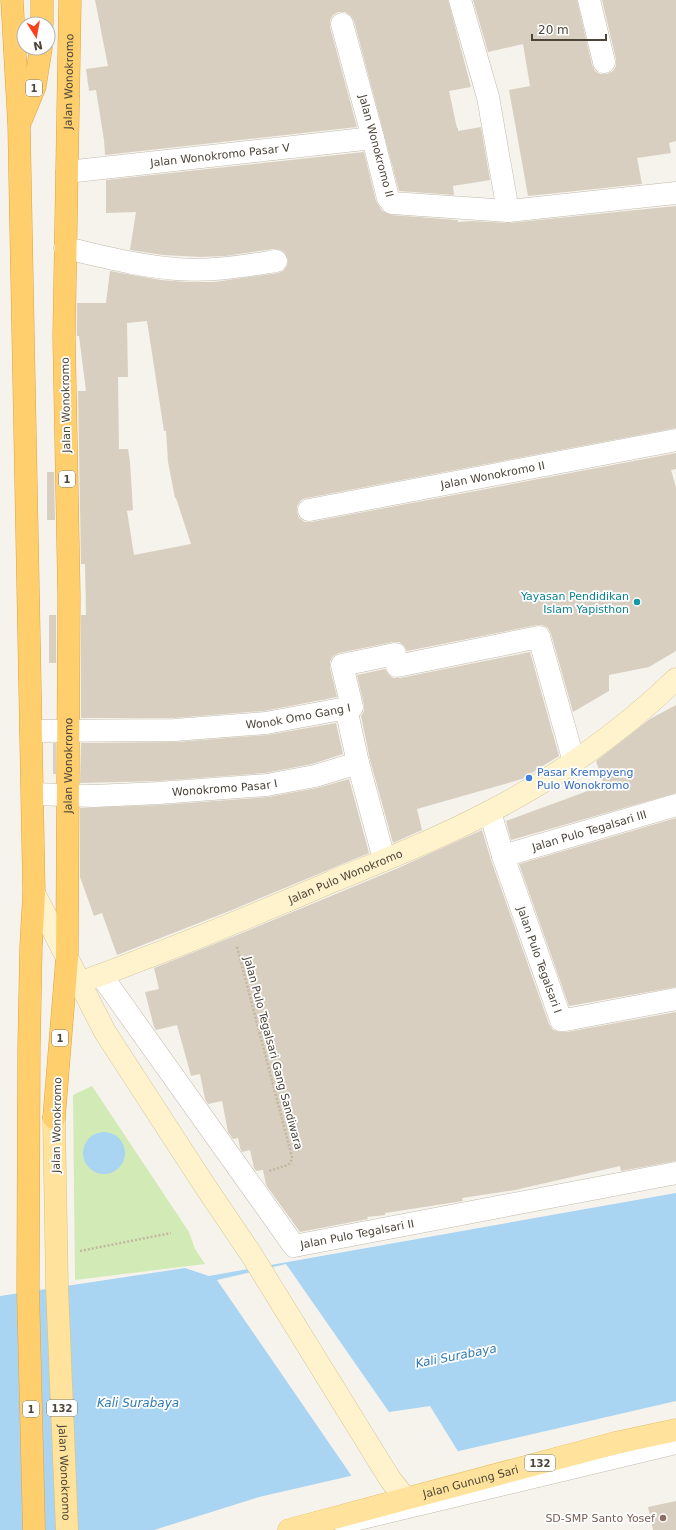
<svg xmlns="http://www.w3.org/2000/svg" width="676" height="1530" font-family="'DejaVu Sans',sans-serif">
	<rect width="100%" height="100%" fill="#f6f3ec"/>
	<!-- green -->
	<path fill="#d2eab5" d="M92,1086L189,1232L195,1249L205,1264L75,1280L73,1095Z"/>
	<!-- water -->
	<g fill="#a9d4f2">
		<circle cx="104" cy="1153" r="21"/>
		<path d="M676,1193V1401L259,1497L154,1530H0V1296L185,1268L209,1276Z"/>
	</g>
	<!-- pier -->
	<path fill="#f6f3ec" d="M286,1264L389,1412L430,1406L459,1453L353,1478L217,1280Z"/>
	<!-- building -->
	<g fill="#d8cfc1" fill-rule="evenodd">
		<path d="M95,0H448L471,87L449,91L457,128H458V131L481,127L490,180L453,186L454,195L399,191L354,21L350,15L345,12H338L333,15L330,20V27L357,127L105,155L104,140L96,90L89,91L86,69L108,66Z"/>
		<path d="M473,0H577L592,65L595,71L600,74H607L613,71L616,66V59L602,0H676V141L669,143L671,153L637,158L642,184L528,196L509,90L530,86L523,44L488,52Z"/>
		<path d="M364,152L376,201L382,211L391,215L458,220V222L472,221L509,223L676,206V428L307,498L301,500L297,506V512L299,518L305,522H311L676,453V469L671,470L676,487V651L649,667L609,675V691L573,712L551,634L548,628L542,625H537L407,651L404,646L399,642H393L339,653L333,656L330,662V668L337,697L264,711L174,718H81V615H86L85,564H81L78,391H86L79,336H77V303H106L110,271L161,280L188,282H214L278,273L283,271L287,266L288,260L285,253L281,250L274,249L225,256L201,257L163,255L130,250L136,212L106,213V180ZM147,321L164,431H166L168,462L175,498H176L191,544L134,555L127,511L133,510L130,462L128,449H119L118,377H128L127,323Z"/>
		<path d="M47,472H54L55,520H47Z"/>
		<rect x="49" y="615" width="7" height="48"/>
		<path d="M530,652L559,756L522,779L417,809L422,830L393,843L370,760L361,716L364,711V705L357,675L385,669L388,674L393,678H400Z"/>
		<path d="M676,705V793L511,840L506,821L604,785L596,761L650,719Z"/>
		<path d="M336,723L343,754L312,764L265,773L158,781L80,783L81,743L176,742L267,735Z"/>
		<rect x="53" y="743" width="3" height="31"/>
		<path d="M349,779L369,853L232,910L117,955L102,913L94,916L80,877V808L160,805L268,797L317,788Z"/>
		<path d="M676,818V987L569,1006L519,864Z"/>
		<path d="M482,830L491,860L549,1024L553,1030L561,1032H567L676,1012V1161L621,1171L620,1166L515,1190L462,1198L463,1201L385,1213V1215L367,1217L368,1219L300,1232L266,1185L263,1170L256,1171L254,1168L250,1150L242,1152L240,1148L238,1138L233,1139L228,1132L222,1101L208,1104L205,1099L200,1074L191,1076L177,1025L156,1030L154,1027L145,992L159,989L154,968L242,933L396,869Z"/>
		<path d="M676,1501V1530H653L648,1507Z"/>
	</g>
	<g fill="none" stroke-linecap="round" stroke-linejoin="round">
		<!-- lane casing -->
		<g stroke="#c2bbae" stroke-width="15">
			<path id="lane" d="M342,1527L676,1447"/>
		</g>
		<!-- street casing -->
		<g stroke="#c2bbae" stroke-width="23">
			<g id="street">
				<path d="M460,0L488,97L508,211"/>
				<path d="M589,0L604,62"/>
				<path d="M342,24L373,138L388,198L392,203L508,211L676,193"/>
				<path id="s1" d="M67,172L373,138"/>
				<path d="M65,248C101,256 138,266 176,269C209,272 243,266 276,261"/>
				<path id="s2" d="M309,510L676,440"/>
				<path id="s3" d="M31,731L175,730L266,723L352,707L342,665L395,654L397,666L539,637L574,762"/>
				<path d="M358,763L384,859"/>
				<path id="s4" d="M33,794L94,796L159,793L267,785L315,776L358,763L346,708"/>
				<path id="s5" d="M490,812L503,856L561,1020H565L676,999"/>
				<path id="s6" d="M503,856L676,805"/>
				<path id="s7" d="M101,975L294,1246L676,1173"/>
			</g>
		</g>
		<!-- secondary casing -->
		<g stroke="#d6c79b" stroke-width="23">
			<g id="secondary">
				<path d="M34,893L105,1032L205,1186L251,1254L390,1479L405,1498"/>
				<path id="s8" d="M79,983C164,952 248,918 331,882C384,860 438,839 489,812C557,777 621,732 676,679"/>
			</g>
		</g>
		<!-- primary casing -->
		<g stroke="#e6c16a" stroke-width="23">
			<g id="primary">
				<path id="s9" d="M54,1118L57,1286L67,1530"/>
				<path id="s10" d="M289,1530L615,1443L676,1430"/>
			</g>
		</g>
		<!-- highway casing -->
		<g stroke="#e0a43c" stroke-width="23">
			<g id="highway">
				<path d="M12,0L19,125L34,893L31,947L29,1047L28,1289L34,1530"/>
				<path d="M42,0V24"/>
				<path d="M21,120L35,86L41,48"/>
				<path id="s11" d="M54,1118L67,958L69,596L64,336L70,0"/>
			</g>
		</g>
		<!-- path -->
		<g stroke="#c4b79f" stroke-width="2.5" stroke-dasharray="2 2" stroke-linecap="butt">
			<path d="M237,947L292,1157L291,1162L288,1165L269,1171"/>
			<path d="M80,1251L171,1233"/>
		</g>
		<!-- lane -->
		<use href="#lane" stroke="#fff" stroke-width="14"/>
		<!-- street -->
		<use href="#street" stroke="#fff" stroke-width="22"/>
		<!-- secondary -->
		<use href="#secondary" stroke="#fff3cd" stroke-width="22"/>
		<!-- primary -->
		<use href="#primary" stroke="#ffe39c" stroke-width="22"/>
		<!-- highway -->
		<use href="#highway" stroke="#ffcf6e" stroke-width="22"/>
	</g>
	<!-- markers -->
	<circle fill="#0f9aa8" stroke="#fff" stroke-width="1.5" cx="637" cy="602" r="4"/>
	<circle fill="#3f7fe0" stroke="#fff" stroke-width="1.5" cx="529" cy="778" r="4"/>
	<circle fill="#8d6e63" stroke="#fff" stroke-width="1.5" cx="663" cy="1518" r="4"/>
	<g text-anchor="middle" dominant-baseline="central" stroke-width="3.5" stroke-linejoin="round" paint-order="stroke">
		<!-- shield labels -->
		<g fill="#fff" stroke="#817c74" stroke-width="1">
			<rect x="26" y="80" width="16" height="16" rx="3"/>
			<rect x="59" y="471" width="16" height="16" rx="3"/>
			<rect x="52" y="1030" width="16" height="16" rx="3"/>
			<rect x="47" y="1400" width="30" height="16" rx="3"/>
			<rect x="23" y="1401" width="16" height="16" rx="3"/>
			<rect x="525" y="1455" width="30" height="16" rx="3"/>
		</g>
		<g font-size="10" font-weight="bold" fill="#4b4439">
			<text x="34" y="88">1</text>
			<text x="67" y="479">1</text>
			<text x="60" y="1038">1</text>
			<text x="62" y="1408">132</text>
			<text x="31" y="1409">1</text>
			<text x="540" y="1463">132</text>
		</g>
		<!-- street labels -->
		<g font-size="11" fill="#4b4439" stroke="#fff">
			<text stroke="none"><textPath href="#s11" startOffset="1037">Jalan Wonokromo</textPath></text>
			<text transform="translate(376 146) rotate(75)">Jalan Wonokromo II</text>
			<text stroke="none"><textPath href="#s1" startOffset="154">Jalan Wonokromo Pasar V</textPath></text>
			<text transform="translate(66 405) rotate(-91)">Jalan Wonokromo</text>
			<text stroke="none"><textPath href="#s2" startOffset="187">Jalan Wonokromo II</textPath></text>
			<text stroke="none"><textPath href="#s3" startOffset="268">Wonok Omo Gang I</textPath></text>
			<text stroke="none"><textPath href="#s11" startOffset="353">Jalan Wonokromo</textPath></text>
			<text stroke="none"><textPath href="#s4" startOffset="192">Wonokromo Pasar I</textPath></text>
			<text stroke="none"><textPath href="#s6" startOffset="90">Jalan Pulo Tegalsari III</textPath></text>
			<text stroke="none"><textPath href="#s8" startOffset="287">Jalan Pulo Wonokromo</textPath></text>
			<text stroke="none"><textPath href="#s5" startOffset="156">Jalan Pulo Tegalsari I</textPath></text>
			<text transform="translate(273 1053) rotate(75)">Jalan Pulo Tegalsari Gang Sandiwara</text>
			<text transform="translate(57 1125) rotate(-89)">Jalan Wonokromo</text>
			<text stroke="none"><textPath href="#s7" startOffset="397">Jalan Pulo Tegalsari II</textPath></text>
			<text stroke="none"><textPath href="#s9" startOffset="355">Jalan Wonokromo</textPath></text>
			<text stroke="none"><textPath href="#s10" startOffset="188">Jalan Gunung Sari</textPath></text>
		</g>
		<!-- culture labels -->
		<g font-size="11" fill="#0d838f" stroke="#fff" text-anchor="end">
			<text x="629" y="596">Yayasan Pendidikan<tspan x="629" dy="13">Islam Yapisthon</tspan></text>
		</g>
		<!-- shop labels -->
		<g font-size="11" fill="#366cbe" stroke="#fff" text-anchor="start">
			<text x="537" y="772">Pasar Krempyeng<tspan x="537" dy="13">Pulo Wonokromo</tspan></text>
		</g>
		<!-- education labels -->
		<g font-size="11" fill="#785e54" stroke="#fff" text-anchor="end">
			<text x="655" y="1518">SD-SMP Santo Yosef</text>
		</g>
		<!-- water labels -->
		<g font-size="12" font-style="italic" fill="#2e7ab2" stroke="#fff">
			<text transform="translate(456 1356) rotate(-11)">Kali Surabaya</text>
			<text x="138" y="1403">Kali Surabaya</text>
		</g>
	</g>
	<!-- north arrow -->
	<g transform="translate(36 36) rotate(169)"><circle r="19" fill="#ffffff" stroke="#b7b4b0"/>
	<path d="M0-3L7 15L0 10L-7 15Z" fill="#fc3f1d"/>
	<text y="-6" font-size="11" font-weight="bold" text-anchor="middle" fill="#4b4439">N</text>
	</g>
	<!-- scale -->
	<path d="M532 34v6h74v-6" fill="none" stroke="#4b4439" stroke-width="2"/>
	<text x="538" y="34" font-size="12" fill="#4b4439" stroke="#ffffff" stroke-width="3" paint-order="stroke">20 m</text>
</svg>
